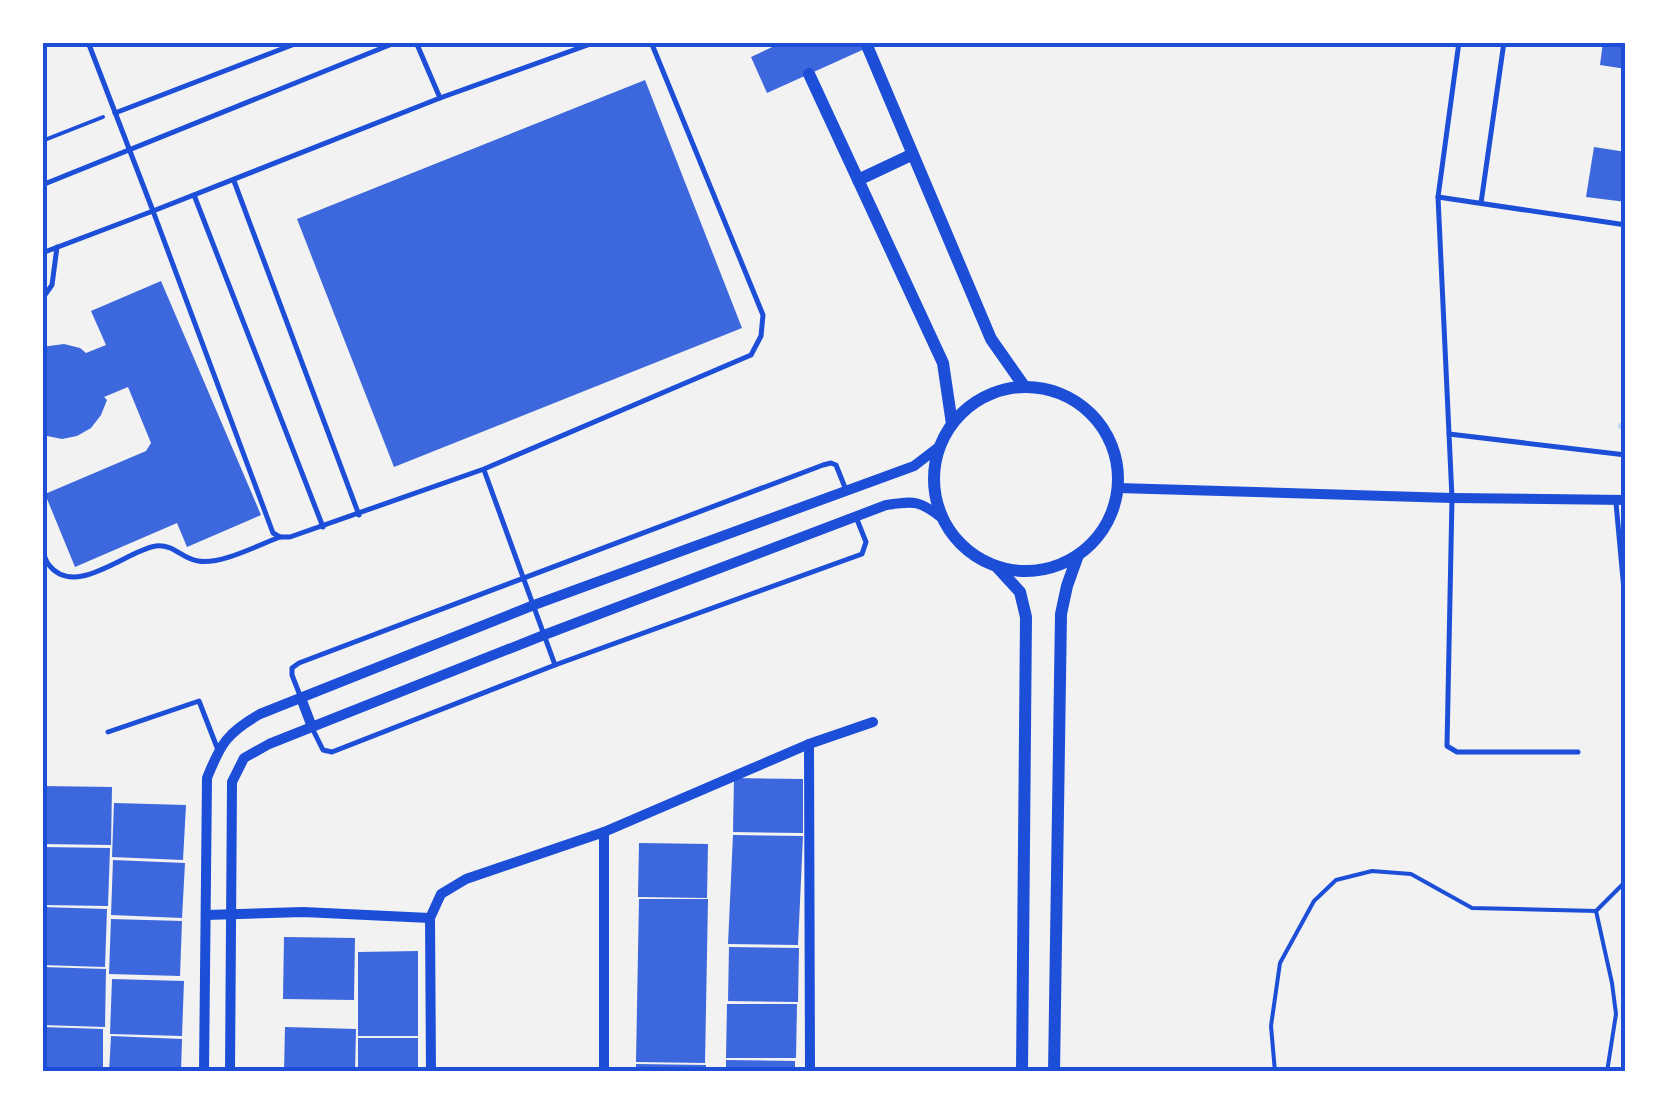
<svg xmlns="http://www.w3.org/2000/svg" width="1668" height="1114" font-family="Overpass,sans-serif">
	<rect width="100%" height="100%" fill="#f2f2f2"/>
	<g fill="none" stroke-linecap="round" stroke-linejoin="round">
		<!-- stream -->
		<path stroke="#bfd3fe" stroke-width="6" d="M1621,426H1626"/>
	</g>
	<!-- building -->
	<g fill="#3d67dc">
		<path d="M783,42H880L767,93L751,57Z"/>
		<path d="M1603,42H1626V69L1600,65Z"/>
		<path d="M645,80L742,328L394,467L297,219Z"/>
		<path d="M1594,147L1626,152V202L1586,197Z"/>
		<path d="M161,281L261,515L187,547L177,523L75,567L45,494L146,451L151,443L128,387L104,397L107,400L101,415L91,428L77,436L62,439L42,435V347L64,344L80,348L86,353L106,345L91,311Z"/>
		<path d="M734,778L803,779V833L733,832Z"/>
		<path d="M42,786L112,787L111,845L42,844Z"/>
		<path d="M114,803L186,805L183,860L112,857Z"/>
		<path d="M733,835L803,836L798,945L728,944Z"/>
		<path d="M639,843L708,844L707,898L638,897Z"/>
		<path d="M42,847L110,848L108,906L42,905Z"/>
		<path d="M113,860L185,863L182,918L111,915Z"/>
		<path d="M639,899H708L705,1063L636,1062Z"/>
		<path d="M42,907L107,909L105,967L42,965Z"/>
		<path d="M111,919L182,921L180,976L109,974Z"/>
		<path d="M284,937L355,938L354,1000L283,999Z"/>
		<path d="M729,947L799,948L798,1002L728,1001Z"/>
		<path d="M418,951V1036H358V952Z"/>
		<path d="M42,967L106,969L105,1027L42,1025Z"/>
		<path d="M112,979L184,981L182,1036L110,1034Z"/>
		<path d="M727,1004H797L796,1058H726Z"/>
		<path d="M42,1027L103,1029V1072H42Z"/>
		<path d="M285,1027L356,1029L355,1072H284Z"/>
		<path d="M111,1036L182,1039L181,1072H109Z"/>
		<rect x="358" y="1038" width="60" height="34"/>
		<path d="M726,1060L795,1061V1072H726Z"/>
		<path d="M636,1064L706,1065V1072H636Z"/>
	</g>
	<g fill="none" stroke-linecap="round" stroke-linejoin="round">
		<!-- path -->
		<g stroke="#1d4ed8" stroke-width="4">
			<path d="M42,141L103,117"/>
			<path d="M1596,911L1612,983L1616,1014L1607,1072"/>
			<path d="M1596,911L1626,881"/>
			<path d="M1275,1072L1271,1026L1280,963L1314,901L1336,880L1372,871L1411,874L1472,908L1596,911"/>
		</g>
		<!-- service -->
		<g stroke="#1d4ed8" stroke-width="5">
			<path d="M88,42L153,211L440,98L416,42"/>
			<path d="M1459,42L1438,197L1452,498L1447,746L1457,752H1578"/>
			<path d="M440,98L596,42"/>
			<path d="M115,113L300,42"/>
			<path d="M234,181L359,515"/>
			<path d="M42,185L397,42"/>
			<path d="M194,195L323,527"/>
			<path d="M1438,197L1626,225"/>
			<path d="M1481,203L1504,42"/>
			<path d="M42,253L153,211L273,533L280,537H290L484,469L751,355L761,336L763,315L651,42"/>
			<path d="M42,299L52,285L57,247"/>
			<path d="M1449,434L1626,455"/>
			<path d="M484,470L555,665"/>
			<path d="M1616,503L1626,612"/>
			<path d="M42,551C45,555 45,561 49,565C75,599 127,550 156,546C174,544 182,559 198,561C221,565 258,545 280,537"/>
			<path d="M301,698L292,675V668L299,663L823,465L831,463L836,465L846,490"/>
			<path d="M313,730L323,750L332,752L555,665L862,554L866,542L856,517"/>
			<path d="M108,732L199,701L218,750"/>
		</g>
		<!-- minor -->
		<g stroke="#1d4ed8" stroke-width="10">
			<path d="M1118,488L1452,498L1626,500"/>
			<path d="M301,698L312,727"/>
			<path d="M809,744L810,1072"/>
			<path d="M604,832V1072"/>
			<path d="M206,915L303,912L430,918"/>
			<path d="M204,1072L207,778C221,743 227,733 260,714L534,605L914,466L940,446"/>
			<path d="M230,1072L232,782L244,758L269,744L544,635L886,505C915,501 919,500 942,518"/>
			<path d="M431,1072L430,918L441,894L466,879L604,832L809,744L873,722"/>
		</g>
		<!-- tertiary -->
		<g stroke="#1d4ed8" stroke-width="12">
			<path d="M868,48L991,339L1024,386"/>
			<path d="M809,74L943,363L952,424"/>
			<path d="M858,180L911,155"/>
			<circle cx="1026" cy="479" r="92"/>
			<path d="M998,568L1020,592L1026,617L1022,1072"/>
			<path d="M1054,1072L1061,614L1067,586L1078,555"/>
		</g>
	</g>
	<!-- border -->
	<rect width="1668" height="1114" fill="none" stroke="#ffffff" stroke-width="90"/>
	<rect x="45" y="45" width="1578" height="1024" fill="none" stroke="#1d4ed8" stroke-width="4"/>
</svg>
